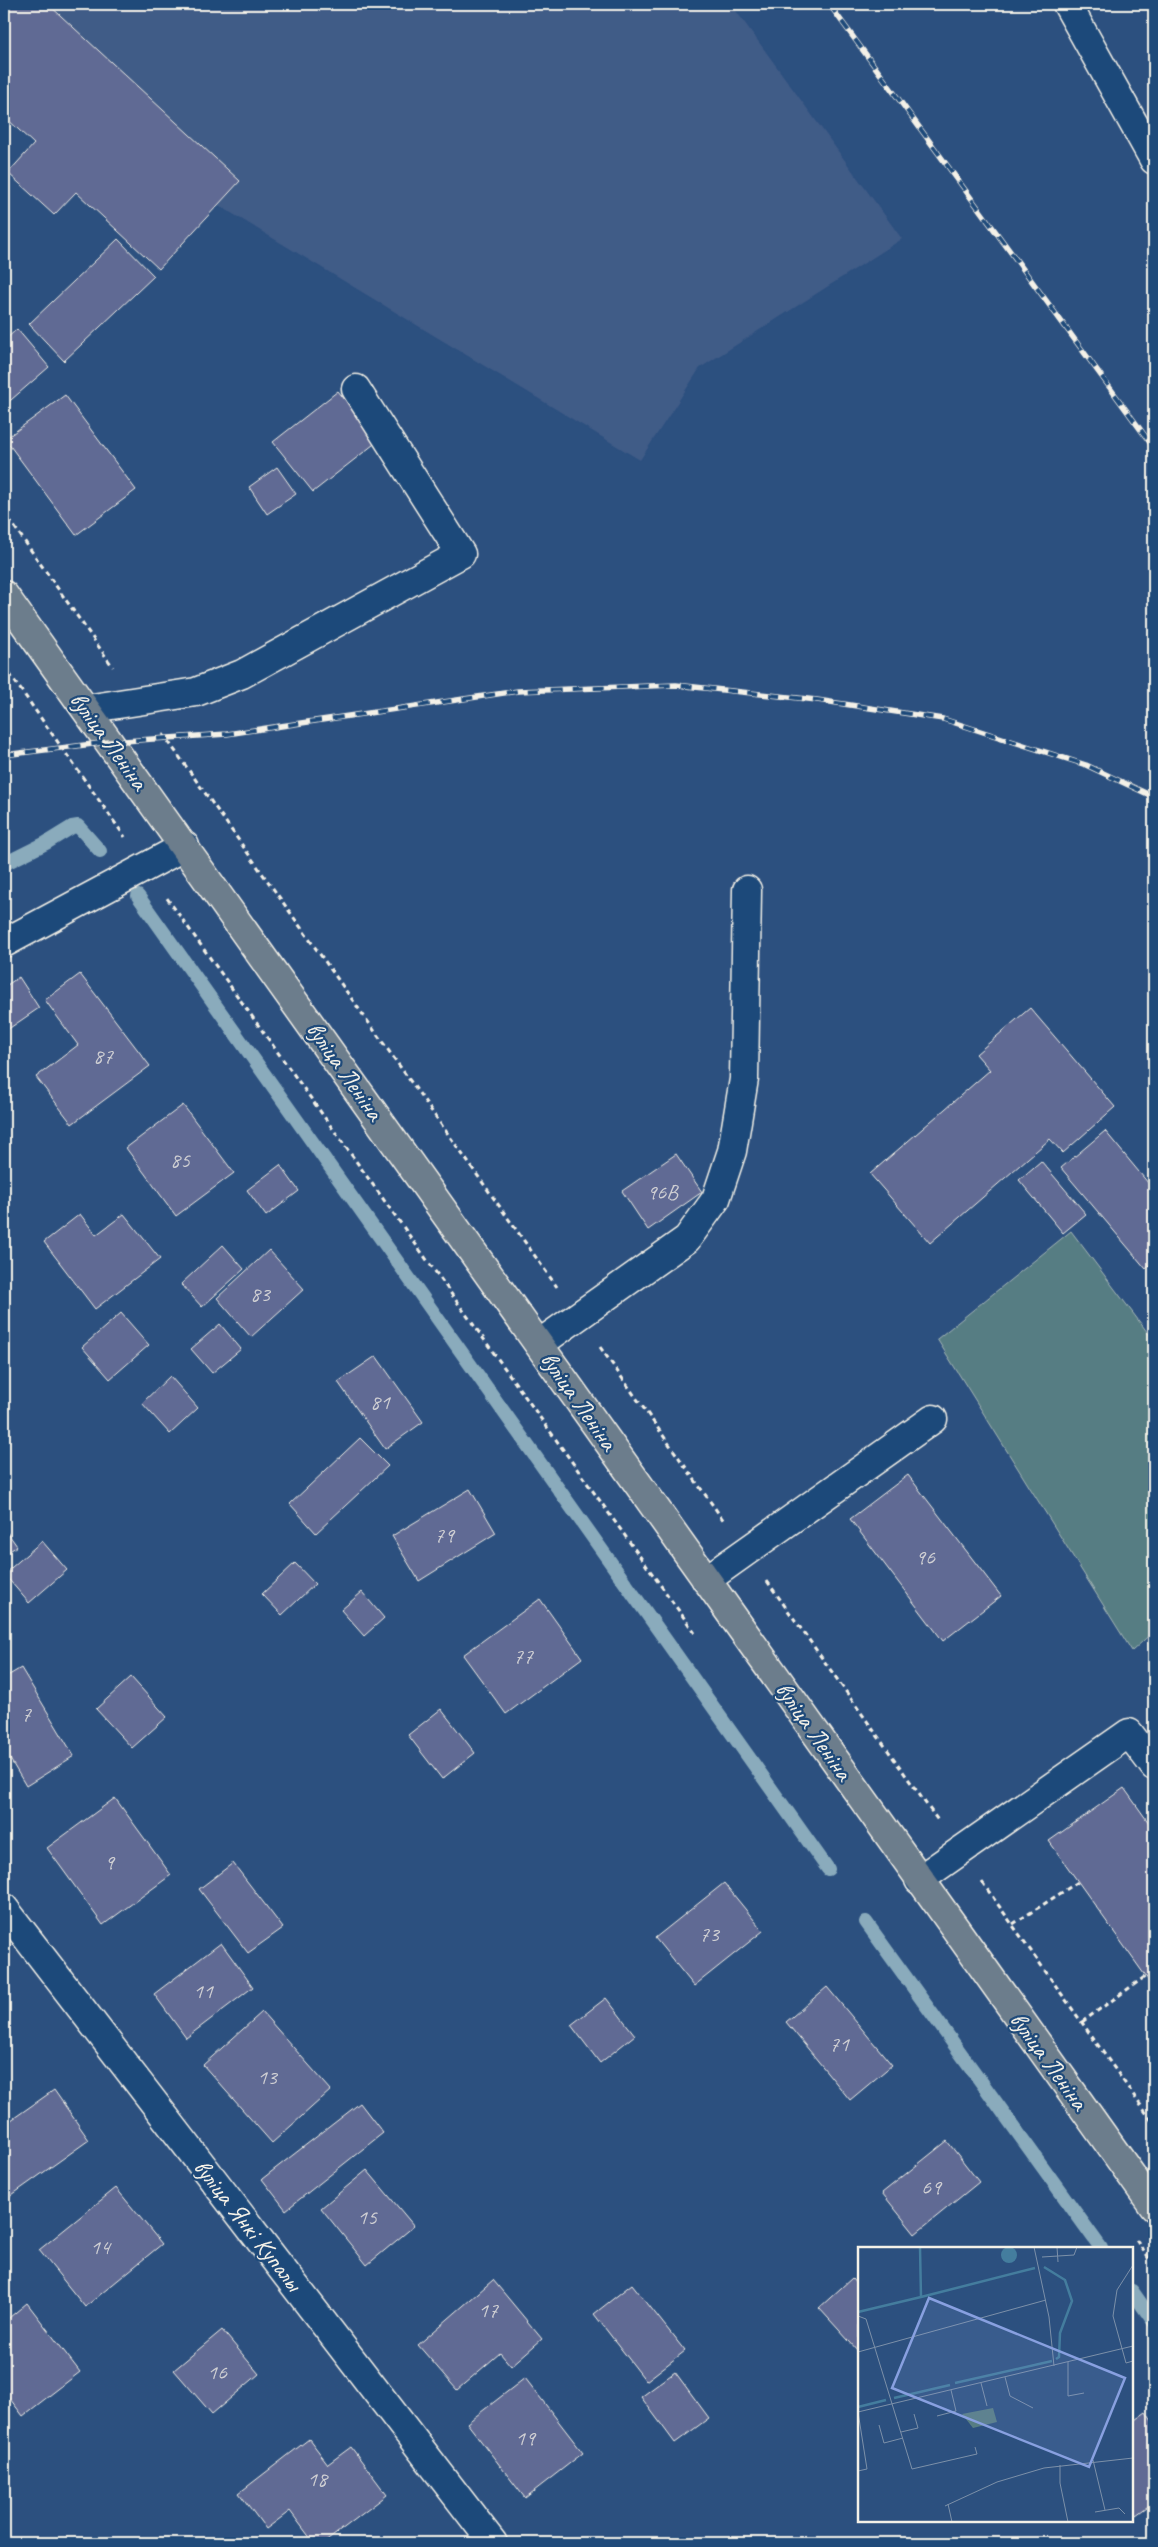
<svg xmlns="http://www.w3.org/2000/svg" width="1158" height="2547" font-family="Caveat,sans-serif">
	<rect width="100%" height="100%" fill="#2c507f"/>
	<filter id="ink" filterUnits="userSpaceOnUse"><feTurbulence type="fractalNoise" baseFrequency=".02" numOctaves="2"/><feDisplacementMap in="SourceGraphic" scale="10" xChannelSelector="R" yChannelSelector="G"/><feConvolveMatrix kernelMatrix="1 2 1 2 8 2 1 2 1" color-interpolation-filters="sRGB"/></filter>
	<g filter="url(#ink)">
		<!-- built -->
		<path fill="#405b87" d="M48,4H731L902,239L700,368L640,460L218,205L240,181Z"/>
		<!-- green -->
		<path fill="#577d83" stroke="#a6b7b6" d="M1071,1231L1154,1341V1631L1132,1651L937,1339Z"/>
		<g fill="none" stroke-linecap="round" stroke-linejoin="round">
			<!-- stream -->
			<g stroke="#8aabbc" stroke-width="14">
				<path d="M4,864L46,843L72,827L78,826L100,851"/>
				<path d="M138,896L828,1869"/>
				<path d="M866,1922L1101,2248"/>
				<path d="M1132,2291L1154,2322"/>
			</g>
		</g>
		<!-- building -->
		<g fill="#606a94" stroke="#f4f1e8">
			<path d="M4,4H48L240,181L159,269L76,192L54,215L8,173L34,144L4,116Z"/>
			<path d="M118,239L154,276L64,361L29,324Z"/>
			<path d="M17,329L49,367L4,406V341Z"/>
			<path d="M338,391L378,441L313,492L273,442Z"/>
			<path d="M65,395L136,490L76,535L5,439Z"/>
			<path d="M277,467L296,494L267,514L249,487Z"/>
			<path d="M80,974L150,1066L72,1124L36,1077L78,1045L45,1000Z"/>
			<path d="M19,977L39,1008L4,1032V987Z"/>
			<path d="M1030,1008L1115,1107L1063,1153L1050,1139L930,1243L870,1174L990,1070L976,1054Z"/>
			<path d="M183,1105L234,1173L176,1216L126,1148Z"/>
			<path d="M1105,1131L1154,1190V1261L1146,1269L1061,1168Z"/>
			<path d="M676,1154L702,1192L648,1230L622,1191Z"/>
			<path d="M1041,1161L1086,1214L1063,1233L1019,1180Z"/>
			<path d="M280,1165L299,1191L266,1216L247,1190Z"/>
			<path d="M80,1214L96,1235L124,1214L160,1259L95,1309L44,1242Z"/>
			<path d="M223,1245L244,1269L202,1307L181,1284Z"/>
			<path d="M269,1250L304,1289L251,1337L217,1298Z"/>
			<path d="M121,1313L149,1345L110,1379L82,1347Z"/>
			<path d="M220,1324L241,1349L212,1373L191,1349Z"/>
			<path d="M376,1356L423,1422L385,1449L338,1382Z"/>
			<path d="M170,1376L198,1408L170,1434L142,1403Z"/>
			<path d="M360,1438L388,1466L316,1533L290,1504Z"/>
			<path d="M908,1475L1001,1596L943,1641L850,1519Z"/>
			<path d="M470,1489L496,1533L419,1581L392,1536Z"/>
			<path d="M4,1528L17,1546L4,1555Z"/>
			<path d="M42,1541L67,1570L29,1603L4,1574Z"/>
			<path d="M295,1563L315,1584L282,1615L262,1594Z"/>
			<path d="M362,1592L384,1618L364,1636L341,1610Z"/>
			<path d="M540,1599L582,1658L506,1714L463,1655Z"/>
			<path d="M21,1668L74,1756L26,1786L4,1749V1678Z"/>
			<path d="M131,1677L167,1717L132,1748L96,1709Z"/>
			<path d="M441,1709L475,1753L442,1779L408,1735Z"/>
			<path d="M1124,1788L1154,1830V1988L1049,1841Z"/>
			<path d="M115,1798L171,1875L103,1925L47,1848Z"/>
			<path d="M233,1863L283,1928L248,1953L199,1889Z"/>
			<path d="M724,1883L763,1931L694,1986L655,1938Z"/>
			<path d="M221,1943L253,1987L186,2038L154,1994Z"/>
			<path d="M827,1987L892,2065L850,2100L786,2022Z"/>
			<path d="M606,1998L635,2035L600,2063L571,2025Z"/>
			<path d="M262,2012L331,2090L272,2143L203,2065Z"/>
			<path d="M54,2090L89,2140L9,2197L4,2190V2125Z"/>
			<path d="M360,2103L383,2133L286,2210L262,2179Z"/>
			<path d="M947,2141L979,2182L915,2234L882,2193Z"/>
			<path d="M367,2170L414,2226L367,2265L321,2208Z"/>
			<path d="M116,2188L162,2244L85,2307L39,2250Z"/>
			<path d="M852,2278L859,2286V2352L819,2308Z"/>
			<path d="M493,2280L542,2339L511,2366L500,2353L457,2390L418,2345Z"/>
			<path d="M632,2284L685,2351L646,2381L594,2314Z"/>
			<path d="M27,2303L80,2372L23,2416L4,2391V2322Z"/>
			<path d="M222,2330L259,2374L212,2414L174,2370Z"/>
			<path d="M675,2372L709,2418L675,2443L641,2397Z"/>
			<path d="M525,2378L583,2453L525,2498L467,2423Z"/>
			<path d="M1146,2412L1154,2424V2502L1136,2515L1132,2509V2422Z"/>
			<path d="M309,2439L328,2464L351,2447L387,2495L324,2543H314L290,2511L266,2529L239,2493Z"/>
		</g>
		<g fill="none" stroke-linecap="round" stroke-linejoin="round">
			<!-- minor casing -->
			<g stroke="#f4f1e8" stroke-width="31">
				<g id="minor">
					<path d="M1067,4L1154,160"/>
					<path d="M86,709L196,692L242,674L461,554L356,389"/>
					<path d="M4,943L185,846"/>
					<path d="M539,1344L687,1239L716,1199L732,1151L744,1079L747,890"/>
					<path d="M706,1580L933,1419"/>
					<path d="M919,1880L1129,1733L1154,1766"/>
					<path d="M4,1908L493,2543"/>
				</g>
			</g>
			<!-- major casing -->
			<g stroke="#f4f1e8" stroke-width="31">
				<path id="major" d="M4,595L1154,2207"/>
			</g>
			<!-- path -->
			<g stroke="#f4f1e8" stroke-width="3" stroke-dasharray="5 4" stroke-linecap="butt">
				<path d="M4,512L113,667"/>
				<path d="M4,666L125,837"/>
				<path d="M163,734L557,1287"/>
				<path d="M167,898L697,1636"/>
				<path d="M600,1347L724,1521"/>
				<path d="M767,1581L939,1822"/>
				<path d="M982,1882L1154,2124"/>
				<path d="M1013,1924L1078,1882"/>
				<path d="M1082,2022L1146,1976"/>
				<path d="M1136,2240L1154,2266"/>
			</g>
			<!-- minor -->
			<use href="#minor" stroke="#1f4a7a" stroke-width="28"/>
			<!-- major -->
			<use href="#major" stroke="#6c7d8c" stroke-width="28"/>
			<!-- rail casing -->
			<g stroke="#f4f1e8" stroke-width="5.5">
				<g id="rail">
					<path d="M829,4L1154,448"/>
					<path d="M4,755L109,742L227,734L518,691L676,685L817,700L943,719L1086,765L1154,797"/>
				</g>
			</g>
			<!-- rail -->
			<use href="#rail" stroke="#1f4a7a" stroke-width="4" stroke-dasharray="11" stroke-linecap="butt"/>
		</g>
	</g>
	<g text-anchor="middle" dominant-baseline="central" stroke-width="4.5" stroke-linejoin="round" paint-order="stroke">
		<!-- number labels -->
		<g font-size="22" fill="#cfcfd3">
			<text x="103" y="1056">87</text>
			<text x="180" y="1160">85</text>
			<text x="662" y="1192">96В</text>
			<text x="260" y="1294">83</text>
			<text x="380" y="1402">81</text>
			<text x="444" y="1535">79</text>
			<text x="925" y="1557">96</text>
			<text x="523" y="1656">77</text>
			<text x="26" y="1714">7</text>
			<text x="109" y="1862">9</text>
			<text x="709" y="1934">73</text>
			<text x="203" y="1991">11</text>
			<text x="839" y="2044">71</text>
			<text x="267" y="2077">13</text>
			<text x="931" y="2187">69</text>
			<text x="367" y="2217">15</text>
			<text x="100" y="2247">14</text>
			<text x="488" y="2310">17</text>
			<text x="217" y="2372">16</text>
			<text x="525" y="2438">19</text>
			<text x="317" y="2479">18</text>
		</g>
		<!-- street labels -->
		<g font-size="25" fill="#f4f1e8" stroke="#1f4a7a">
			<text transform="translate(109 741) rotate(54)">вуліца Леніна</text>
			<text transform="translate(345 1071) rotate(55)">вуліца Леніна</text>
			<text transform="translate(579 1401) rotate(55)">вуліца Леніна</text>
			<text transform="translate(814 1731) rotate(55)">вуліца Леніна</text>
			<text transform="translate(1049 2061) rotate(54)">вуліца Леніна</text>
			<text transform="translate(248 2225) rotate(52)">вуліца Янкі Купалы</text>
		</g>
	</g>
	<!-- overview -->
	<g transform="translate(858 2247)">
		<rect width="275" height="275" fill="#2c507f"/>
		<path d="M135,161L139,175L115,181L104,167Z" fill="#577d83"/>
		<path d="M143 8a8 8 0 1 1 16 0a8 8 0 1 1-16 0Z" fill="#447d9e"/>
		<path fill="none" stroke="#447d9e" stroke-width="2.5" d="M186,20L207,33L214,54L202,86L201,110L198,112M63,50L177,21M0,65L63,50L62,0M97,136L194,114M36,151L92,138M0,160L28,153"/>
		<path fill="none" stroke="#7c90a9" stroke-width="1" d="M176,0L191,70L196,119M199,0L200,15M184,10L216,8L219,0M275,18L259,43L255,69L268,116L275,114M0,69L8,72L54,222L119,207L117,200M0,105L188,53M210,115V149L226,146M147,130L152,149L175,161M123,136L129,159M0,165L275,99M79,169L98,164L93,143M21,178L26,196L45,191M43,185L60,181L56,167M235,213L247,263M202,218V236L210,275M0,224L9,222L0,165M90,257L94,275M87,259L139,235L186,221L275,211M237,265L261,261L267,267"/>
		<path fill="#88a0e0" fill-opacity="0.15" stroke="#88a0e0" stroke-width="2.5" d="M71,51L267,131L231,220L34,141Z"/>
		<rect width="275" height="275" fill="none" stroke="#f4f1e8" stroke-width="2.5"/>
	</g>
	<!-- margin -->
	<rect width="1158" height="2547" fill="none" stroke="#1f4a7a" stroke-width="20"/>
	<rect x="10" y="10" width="1138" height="2527" fill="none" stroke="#f4f1e8" stroke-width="2" filter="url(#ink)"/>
</svg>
